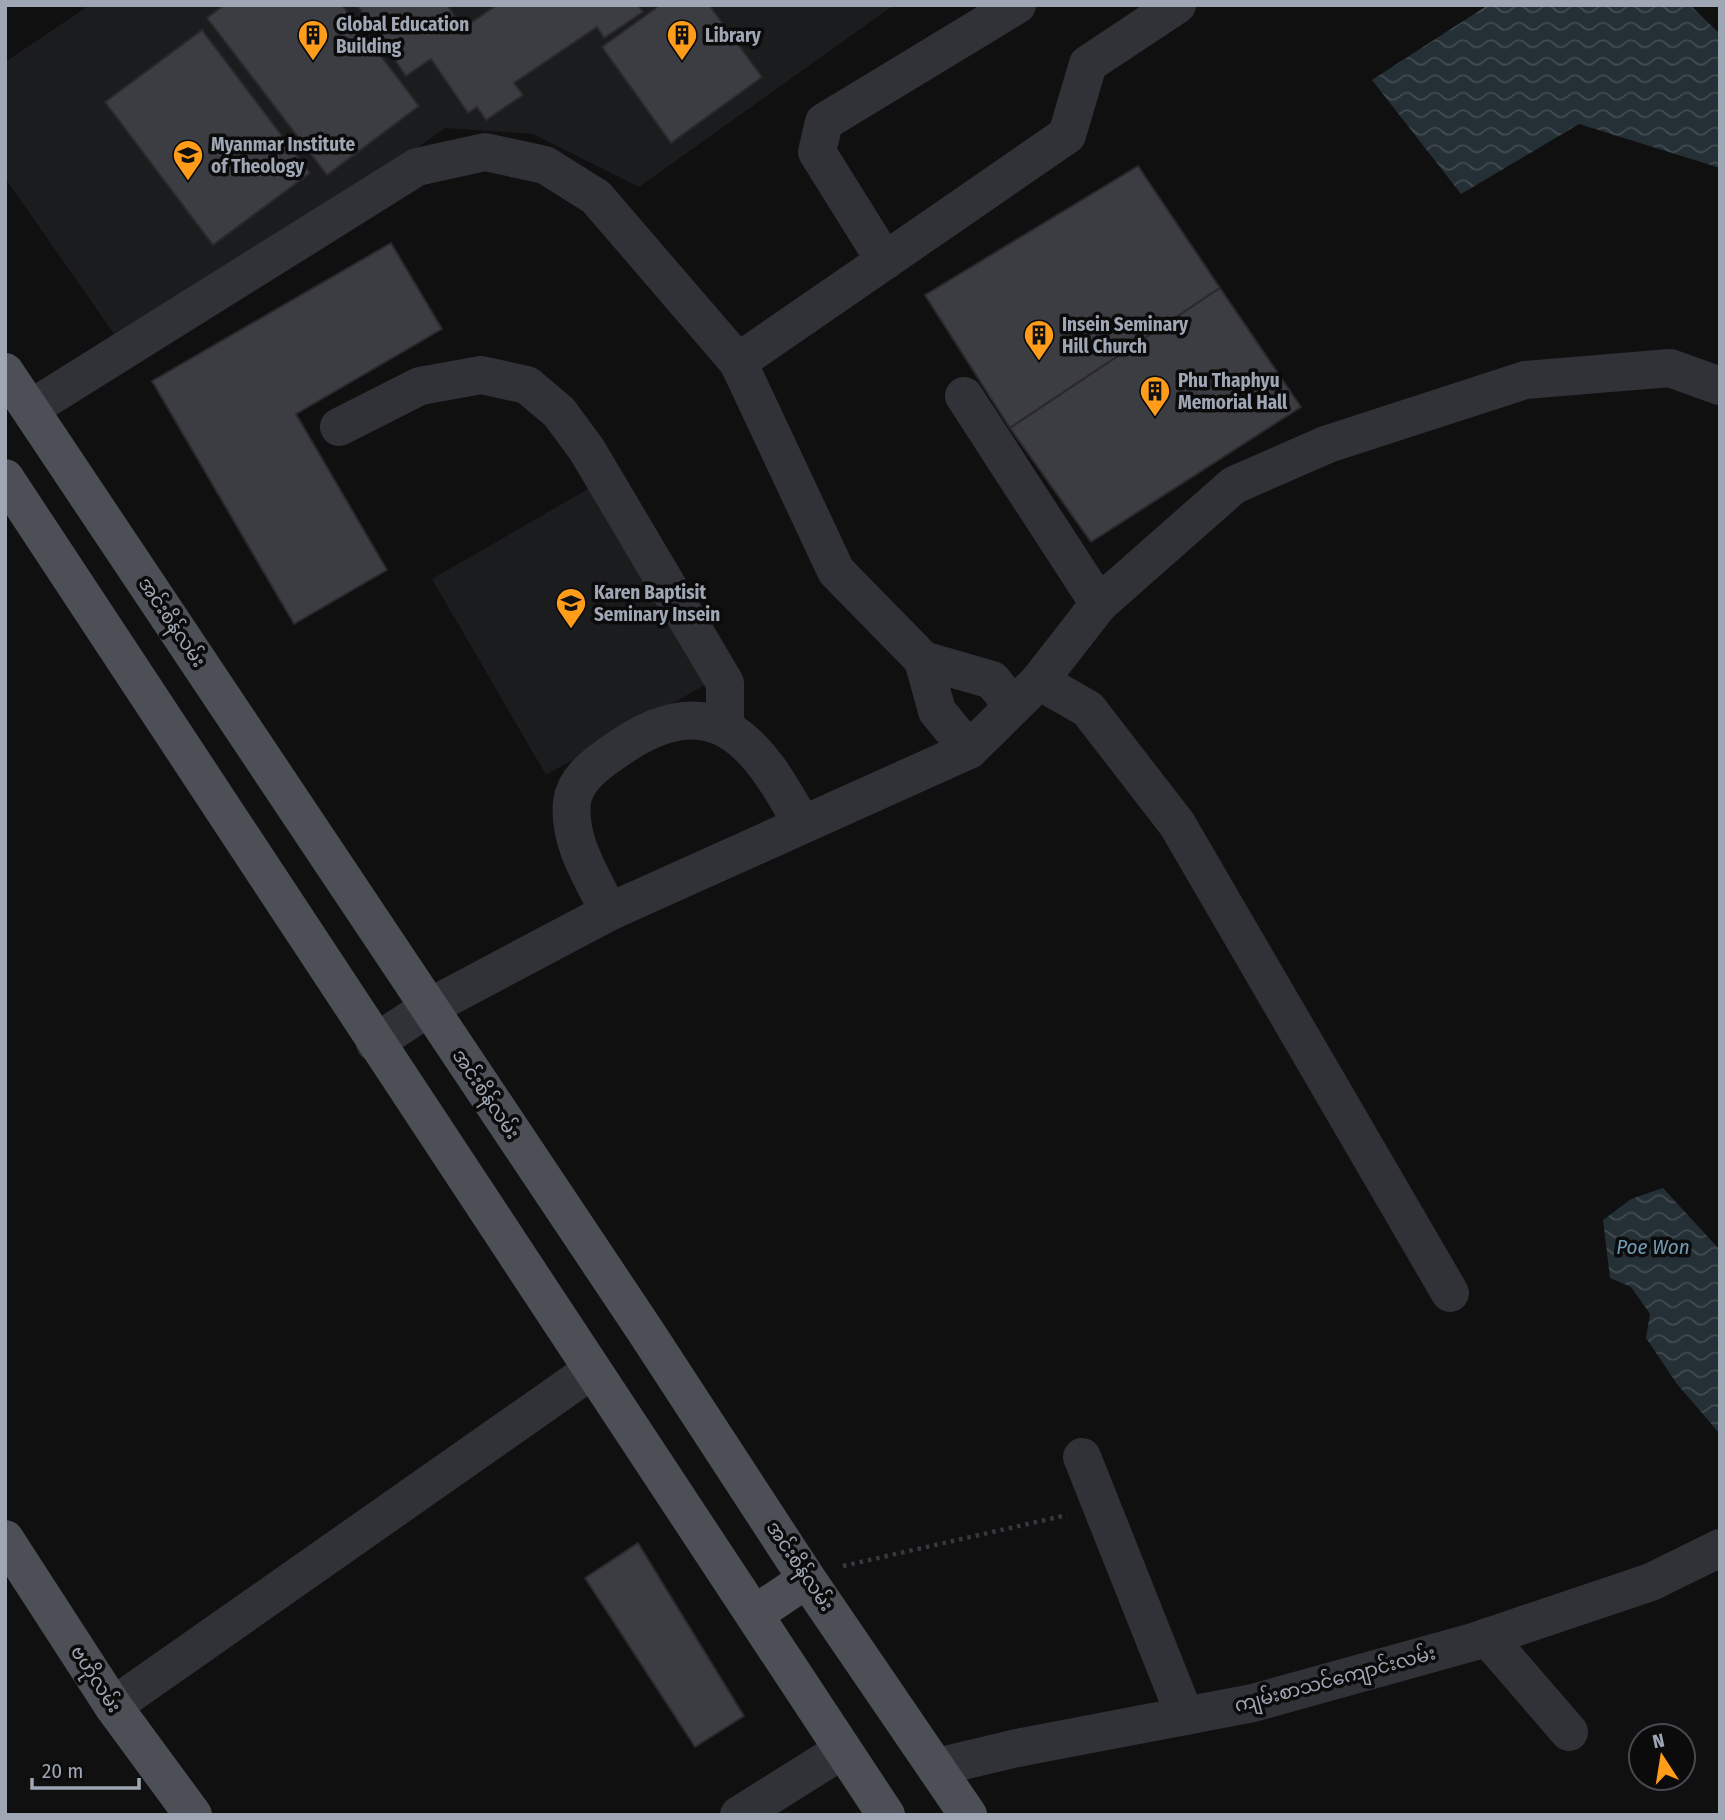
<svg xmlns="http://www.w3.org/2000/svg" width="1725" height="1820" font-family="'Fira Sans Condensed','Noto Sans Myanmar',sans-serif">
	<defs>
		<pattern id="water-waves" width="16" height="10" patternUnits="userSpaceOnUse" patternTransform="scale(1.75)"><rect width="16" height="10" fill="#253036"/><path d="M0 5q4-4 8 0t8 0" fill="none" stroke="#414b51"/></pattern>
	</defs>
	<rect width="100%" height="100%" fill="#101011"/>
	<!-- built -->
	<g fill="#1b1c1e">
		<path d="M90,5H894L639,187L533,134L445,128L126,351L5,178V62Z"/>
		<path d="M593,486L712,681L546,775L432,579Z"/>
	</g>
	<!-- water -->
	<g fill="url(#water-waves)">
		<path d="M1488,5H1690L1720,34V168L1579,124L1461,194L1372,80Z"/>
		<path d="M1663,1188L1720,1250V1434L1677,1384L1646,1338L1650,1314L1631,1287L1610,1278L1603,1220L1631,1199Z"/>
	</g>
	<!-- building -->
	<g fill="#3c3d42" stroke="#2a2a2e" stroke-width="2">
		<path d="M224,5H342L419,106L327,175L207,18Z"/>
		<path d="M357,5H447L463,28L497,5H638L643,12L604,38L597,27L514,83L523,95L486,120L477,107L468,113L431,59L406,76Z"/>
		<path d="M660,5H709L762,77L671,143L602,47Z"/>
		<path d="M202,30L310,173L213,245L105,102Z"/>
		<path d="M1138,166L1220,288L1010,428L925,295Z"/>
		<path d="M391,243L442,329L296,414L387,570L294,624L152,381Z"/>
		<path d="M1220,288L1301,407L1091,542L1010,428Z"/>
		<path d="M638,1543L744,1716L695,1747L585,1578Z"/>
	</g>
	<g fill="none" stroke-linecap="round" stroke-linejoin="round">
		<!-- path -->
		<path stroke="#36393e" stroke-width="4.5" stroke-dasharray="3.5 5" stroke-linecap="butt" d="M843,1566L1067,1515"/>
		<!-- minor -->
		<g stroke="#303237" stroke-width="38">
			<path d="M885,261L817,152L824,122L1017,5"/>
			<path d="M738,362L1067,135L1088,64L1177,5"/>
			<path d="M964,396L1099,604"/>
			<path d="M30,409L417,167L485,152L545,165L596,197L738,362L836,571L923,660L992,680L1013,706"/>
			<path d="M339,427L420,386L481,375L527,385L559,412L587,450L725,683V726"/>
			<path d="M923,660L937,711L969,750"/>
			<path d="M1039,681L1088,709L1177,824L1450,1293"/>
			<path d="M609,912C592,877 568,842 572,802C575,778 598,763 615,751C712,682 757,740 802,825"/>
			<path d="M375,1043L428,1008L609,912L969,750L1039,681L1099,604L1234,485L1328,444L1525,380L1670,368L1720,386"/>
			<path d="M1082,1457L1185,1716"/>
			<path d="M1487,1637L1569,1732"/>
			<path d="M113,1706L592,1370"/>
			<path d="M937,1767L1017,1748L1253,1703L1473,1642L1651,1582L1720,1548"/>
			<path d="M739,1815L841,1751"/>
		</g>
		<!-- major -->
		<g stroke="#4c4f56" stroke-width="38">
			<path d="M5,372L646,1332L807,1579L968,1815"/>
			<path d="M5,478L886,1815"/>
			<path d="M5,1539L113,1706L193,1815"/>
			<path d="M755,1614L807,1579"/>
		</g>
	</g>
	<!-- icons -->
	<defs>
		<g id="building-pin" transform="scale(1.575)"><path d="M0 17L-7.5 6A9.5 9.5 0 1 1 7.5 6Z" fill="#ff9d1a" stroke="#0b0b0c"/><path d="M-4-6H4V6H1V3H-1V6H-4ZM-2.5-4.3h1.7v1.8h-1.7ZM.8-4.3h1.7v1.8H.8ZM-2.5-1h1.7V.8h-1.7ZM.8-1h1.7V.8H.8Z" fill="#111"/></g>
		<g id="university-pin" transform="scale(1.575)"><path d="M0 17L-7.5 6A9.5 9.5 0 1 1 7.5 6Z" fill="#ff9d1a" stroke="#0b0b0c"/><path d="M0-5L7-2L0 1L-7-2ZM-4 1L0 2.5L4 1V4Q0 6-4 4Z" fill="#111"/></g>
	</defs>
	<g fill-rule="evenodd">
		<use href="#building-pin" x="313" y="35"/>
		<use href="#building-pin" x="682" y="35"/>
		<use href="#university-pin" x="188" y="155"/>
		<use href="#building-pin" x="1039" y="335"/>
		<use href="#building-pin" x="1155" y="391"/>
		<use href="#university-pin" x="571" y="603"/>
	</g>
	<g text-anchor="middle" dominant-baseline="central" stroke-width="7" stroke-linejoin="round" paint-order="stroke">
		<!-- poi labels -->
		<g font-size="19" font-weight="bold" fill="#9fa7b4" stroke="#0b0b0c" text-anchor="start">
			<text x="336" y="24">Global Education<tspan x="336" dy="22">Building</tspan></text>
			<text x="705" y="35">Library</text>
			<text x="211" y="144">Myanmar Institute<tspan x="211" dy="22">of Theology</tspan></text>
			<text x="1062" y="324">Insein Seminary<tspan x="1062" dy="22">Hill Church</tspan></text>
			<text x="1178" y="380">Phu Thaphyu<tspan x="1178" dy="22">Memorial Hall</tspan></text>
			<text x="594" y="592">Karen Baptisit<tspan x="594" dy="22">Seminary Insein</tspan></text>
		</g>
		<!-- street labels -->
		<g font-size="19" fill="#9fa7b4" stroke="#0b0b0c">
			<text transform="translate(172 622) rotate(56)">အင်းစိန်လမ်း</text>
			<text transform="translate(486 1094) rotate(56)">အင်းစိန်လမ်း</text>
			<text transform="translate(800 1566) rotate(56)">အင်းစိန်လမ်း</text>
			<text transform="translate(96 1679) rotate(57)">ဗဟိုလမ်း</text>
			<text transform="translate(1335 1679) rotate(-15)">ကျမ်းစာသင်ကျောင်းလမ်း</text>
		</g>
		<!-- water labels -->
		<g font-size="21" font-style="italic" fill="#729bb3" stroke="#0b0b0c">
			<text x="1653" y="1247">Poe Won</text>
		</g>
	</g>
	<!-- border -->
	<rect width="1725" height="1820" fill="none" stroke="#9fa7b4" stroke-width="14"/>
	<!-- north arrow -->
	<g transform="translate(1662 1757) rotate(348)"><circle r="33" fill="#0b0b0c" stroke="#46494f" stroke-width="2"/>
	<path d="M0-5L12 26L0 18L-12 26Z" fill="#ff9d1a"/>
	<text y="-10" font-size="19" font-weight="bold" text-anchor="middle" fill="#9fa7b4">N</text>
	</g>
	<!-- scale -->
	<path d="M32 1778v10h107v-10" fill="none" stroke="#9fa7b4" stroke-width="3.5"/>
	<text x="42" y="1778" font-size="21" fill="#9fa7b4" stroke="#0b0b0c" stroke-width="5" paint-order="stroke">20 m</text>
</svg>
